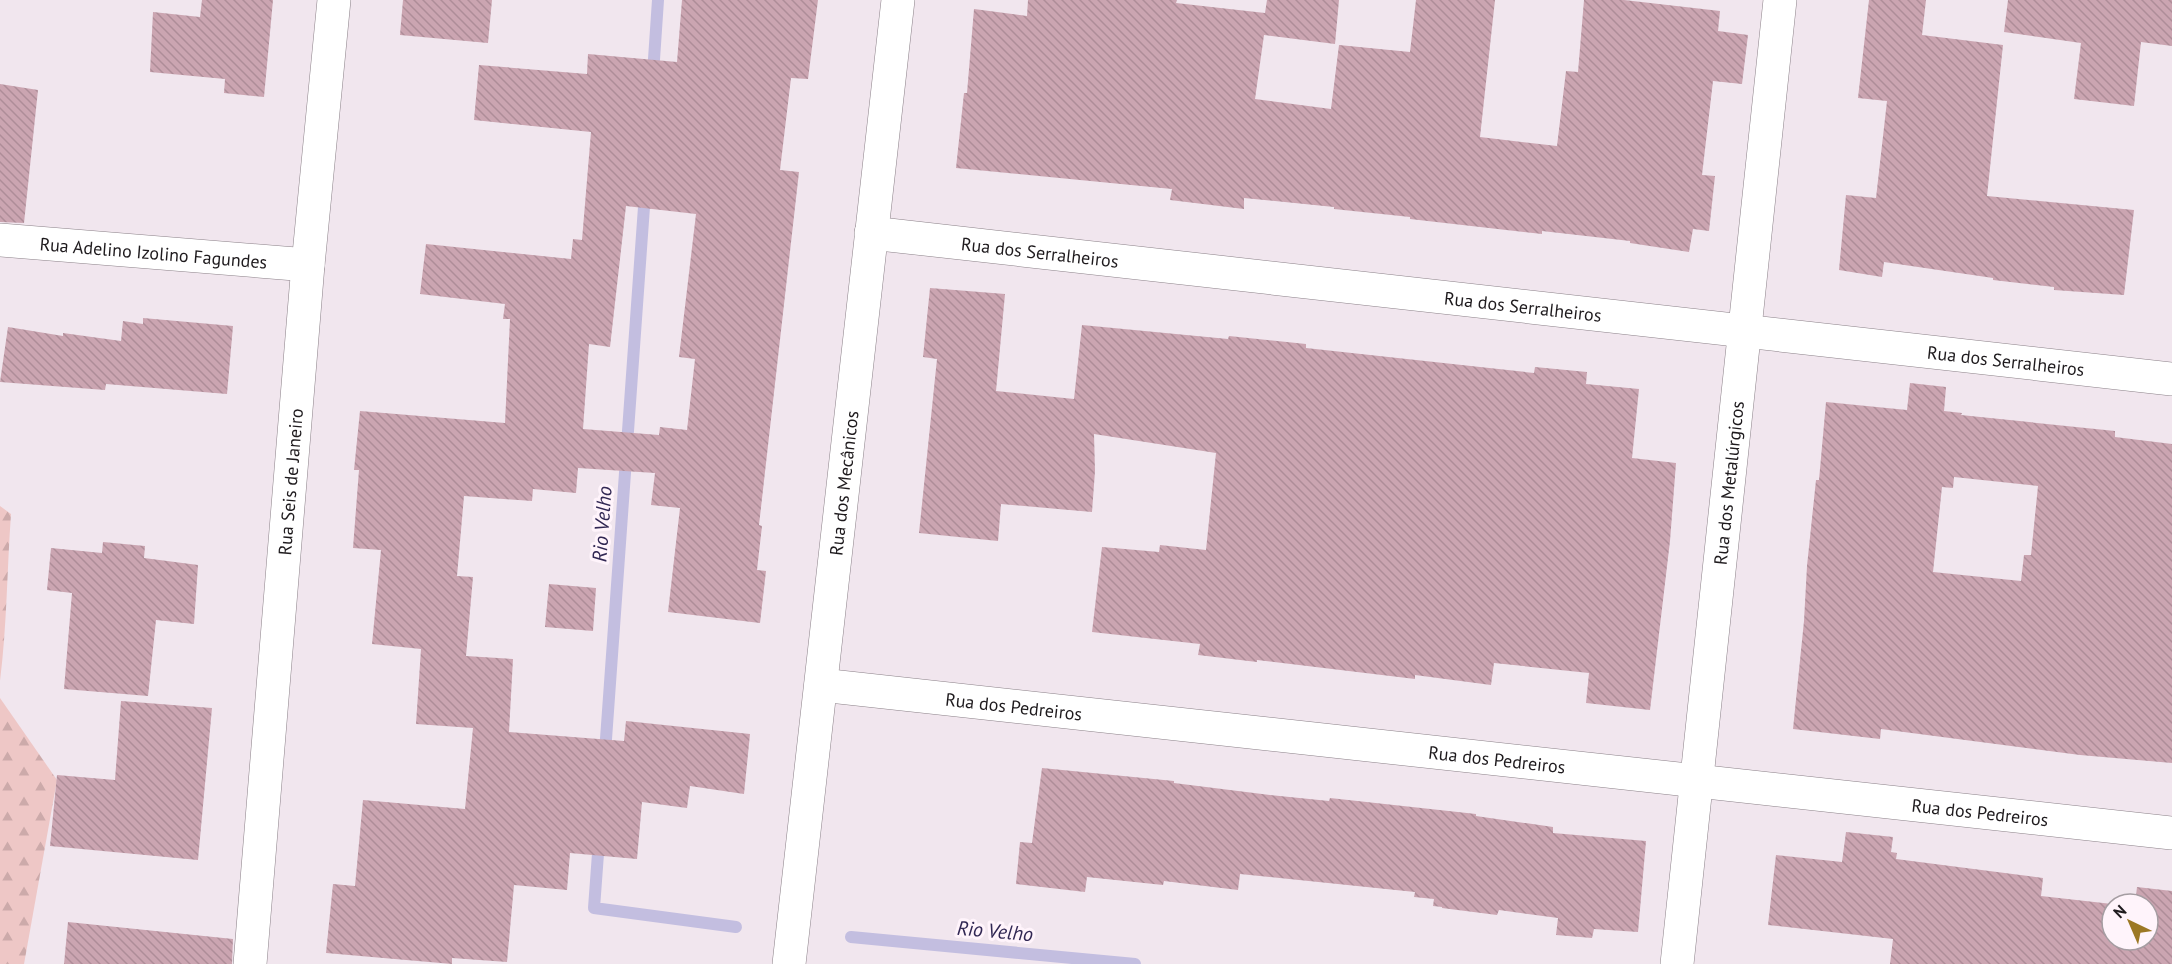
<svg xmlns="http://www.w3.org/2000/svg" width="2172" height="964" font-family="'PT Sans',sans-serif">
	<defs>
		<pattern id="forest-firs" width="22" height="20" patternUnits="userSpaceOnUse" patternTransform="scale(1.5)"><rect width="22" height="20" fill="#eec7c6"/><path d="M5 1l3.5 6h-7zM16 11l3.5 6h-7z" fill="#caa"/></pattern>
		<pattern id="building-back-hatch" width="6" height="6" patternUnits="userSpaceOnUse" patternTransform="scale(1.5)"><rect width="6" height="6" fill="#cba5b1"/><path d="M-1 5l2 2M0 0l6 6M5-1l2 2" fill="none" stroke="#ae8d98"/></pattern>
	</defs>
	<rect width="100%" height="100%" fill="#f1e6ee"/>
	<!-- forest -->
	<g fill="url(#forest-firs)">
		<path d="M0,506L11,514C7,569 7,626 0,681Z"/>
		<path d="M0,698L57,780L24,964H0Z"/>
	</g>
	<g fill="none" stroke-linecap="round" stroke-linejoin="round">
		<!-- stream -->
		<g stroke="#c3bee0" stroke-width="12">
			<path d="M653,74L658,0"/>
			<path d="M605,753L645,193"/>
			<path d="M599,840L594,908L736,927"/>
			<path d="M851,937L1135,964"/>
		</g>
	</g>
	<!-- building -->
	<g fill="url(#building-back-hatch)" fill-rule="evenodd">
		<path d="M202,0H273L264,97L224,93L225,79L150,72L153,12L200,17Z"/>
		<path d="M403,0H492L488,43L400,35Z"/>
		<path d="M682,0H818L808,79L791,78L780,170L799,172L759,525L762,526L757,570L766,571L760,623L668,612L680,508L651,505L655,473L578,468L576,493L533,489L532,501L464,496L457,576L473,577L466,656L513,659L509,732L624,741L626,721L750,734L744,794L690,786L687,808L642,802L637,859L570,853L567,890L514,885L507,962L452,958V964L326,953L333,884L355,886L363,800L465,809L473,728L416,724L421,649L372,644L381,550L353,548L359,470H354L360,411L505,423L510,319H503L505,304L420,294L426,244L571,259L573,239L582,240L591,132L474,120L479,65L587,74L588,54L677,62ZM626,206L696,214L679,357L695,359L687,430L660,427L659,435L583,429L589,344L610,347Z"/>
		<path d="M1028,0H1177L1176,3L1265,13L1267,0H1339L1335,44L1264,35L1255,99L1331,109L1339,45L1410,52L1416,0H1495L1480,137L1557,146L1566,71L1578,72L1584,0H1624L1720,11L1718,31L1748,35L1742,84L1713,81L1702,175L1715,176L1709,231L1693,229L1689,252L1630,243V241L1542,231V234L1410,219V217L1334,209V207L1244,198V209L1170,200L1172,189L956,168L964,93H967L974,9L1027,16Z"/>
		<path d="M1869,0H1926L1922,35L2003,45L1987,196L2134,210L2124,295L2054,290V287L1993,280V278L1884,262L1882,277L1839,270L1846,195L1876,198L1887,101L1858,98Z"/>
		<path d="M2008,0H2172V46L2141,42L2134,106L2074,99L2081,43L2004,32Z"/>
		<path d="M0,84L38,90L24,223L0,222Z"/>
		<path d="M930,288L1005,294L996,391L1074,399L1082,325L1228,339L1229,336L1306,344V348L1534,373L1535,367L1587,372L1586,384L1639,389L1632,458L1676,463L1670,541L1650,710L1586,703L1589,673L1494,663L1491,685L1415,675V679L1257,660V662L1198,655L1200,644L1092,632L1102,547L1159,552L1160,545L1206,550L1216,453L1094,434L1095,471L1092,512L1001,504L998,541L919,533L937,359L923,357Z"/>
		<path d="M143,318L233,326L227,394L106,384L105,390L0,382L8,327L63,336V333L121,341L123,321L143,324Z"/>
		<path d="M1910,383L1946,387L1944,411L1962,413L1961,415L2115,431V437L2172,444V763L2080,755L1881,729L1880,739L1793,729L1804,621L1807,566L1816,480H1819L1826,402L1907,410ZM1954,477L2038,486L2031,555H2024L2021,581L1933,572L1942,487L1953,488Z"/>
		<path d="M103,542L145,546L144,558L198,565L194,624L156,620L148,696L64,689L72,593L47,590L51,548L102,553Z"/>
		<path d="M549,584L596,588L593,631L545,627Z"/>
		<path d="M121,701L212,708L198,860L50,846L57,775L115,780Z"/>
		<path d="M1042,768L1174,781V783L1270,795L1329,801L1330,798L1476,814V816L1553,827V833L1646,841L1638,932L1594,929L1592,938L1556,935L1558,918L1499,910L1497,915L1442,908V907L1433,906L1434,899L1414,897L1415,892L1240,874L1238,890L1164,881L1163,885L1087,877L1085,892L1016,884L1020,842L1032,843Z"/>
		<path d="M1846,832L1893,837L1891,852L1897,853L1896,859L2043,878L2041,896L2112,904V940H2148V904H2135L2137,887L2172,891V964H1890L1893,939L1768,925L1776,855L1842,862Z"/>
		<path d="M68,922L233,939L232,964H64Z"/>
	</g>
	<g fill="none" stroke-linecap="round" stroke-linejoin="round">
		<!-- minor casing -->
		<g stroke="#8b8188" stroke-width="34">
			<g id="minor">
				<path id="s1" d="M871,233L2172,379"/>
				<path id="s2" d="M0,240L308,265"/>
				<path id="s3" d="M821,685L2172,833"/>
				<path id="s4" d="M1677,964L1780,0"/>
			</g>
		</g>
		<!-- secondary casing -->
		<g stroke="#8b8188" stroke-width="34">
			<g id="secondary">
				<path id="s5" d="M250,964L308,265L334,0"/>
				<path id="s6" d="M789,964L898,0"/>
			</g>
		</g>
		<!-- minor -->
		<use href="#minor" stroke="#fff" stroke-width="33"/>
		<!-- secondary -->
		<use href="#secondary" stroke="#fff" stroke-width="33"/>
	</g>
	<g text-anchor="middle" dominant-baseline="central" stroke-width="6" stroke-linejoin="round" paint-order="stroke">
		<!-- street labels -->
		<g font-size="18" fill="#1e1a1d" stroke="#fff4fb">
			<text stroke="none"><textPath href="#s2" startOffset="154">Rua Adelino Izolino Fagundes</textPath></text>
			<text stroke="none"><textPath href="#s1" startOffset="170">Rua dos Serralheiros</textPath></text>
			<text stroke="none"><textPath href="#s1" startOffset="656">Rua dos Serralheiros</textPath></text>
			<text stroke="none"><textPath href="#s1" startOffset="1142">Rua dos Serralheiros</textPath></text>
			<text stroke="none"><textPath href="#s5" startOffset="484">Rua Seis de Janeiro</textPath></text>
			<text stroke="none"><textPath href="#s6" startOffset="484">Rua dos Mecânicos</textPath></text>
			<text stroke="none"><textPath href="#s4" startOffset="484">Rua dos Metalúrgicos</textPath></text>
			<text stroke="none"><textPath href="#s3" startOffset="194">Rua dos Pedreiros</textPath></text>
			<text stroke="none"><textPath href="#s3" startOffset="680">Rua dos Pedreiros</textPath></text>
			<text stroke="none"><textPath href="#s3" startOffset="1166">Rua dos Pedreiros</textPath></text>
		</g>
		<!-- water labels -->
		<g font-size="20" font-style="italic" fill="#312753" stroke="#fff4fb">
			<text transform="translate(602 524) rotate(-86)">Rio Velho</text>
			<text transform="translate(995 931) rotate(5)">Rio Velho</text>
		</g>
	</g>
	<!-- north arrow -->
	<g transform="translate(2130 922) rotate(316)"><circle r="28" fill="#fff4fb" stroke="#a59da2" stroke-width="1.5"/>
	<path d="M0-4.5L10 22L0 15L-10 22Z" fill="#9c7824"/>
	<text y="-9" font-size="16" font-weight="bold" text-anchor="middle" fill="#1e1a1d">N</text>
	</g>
</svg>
